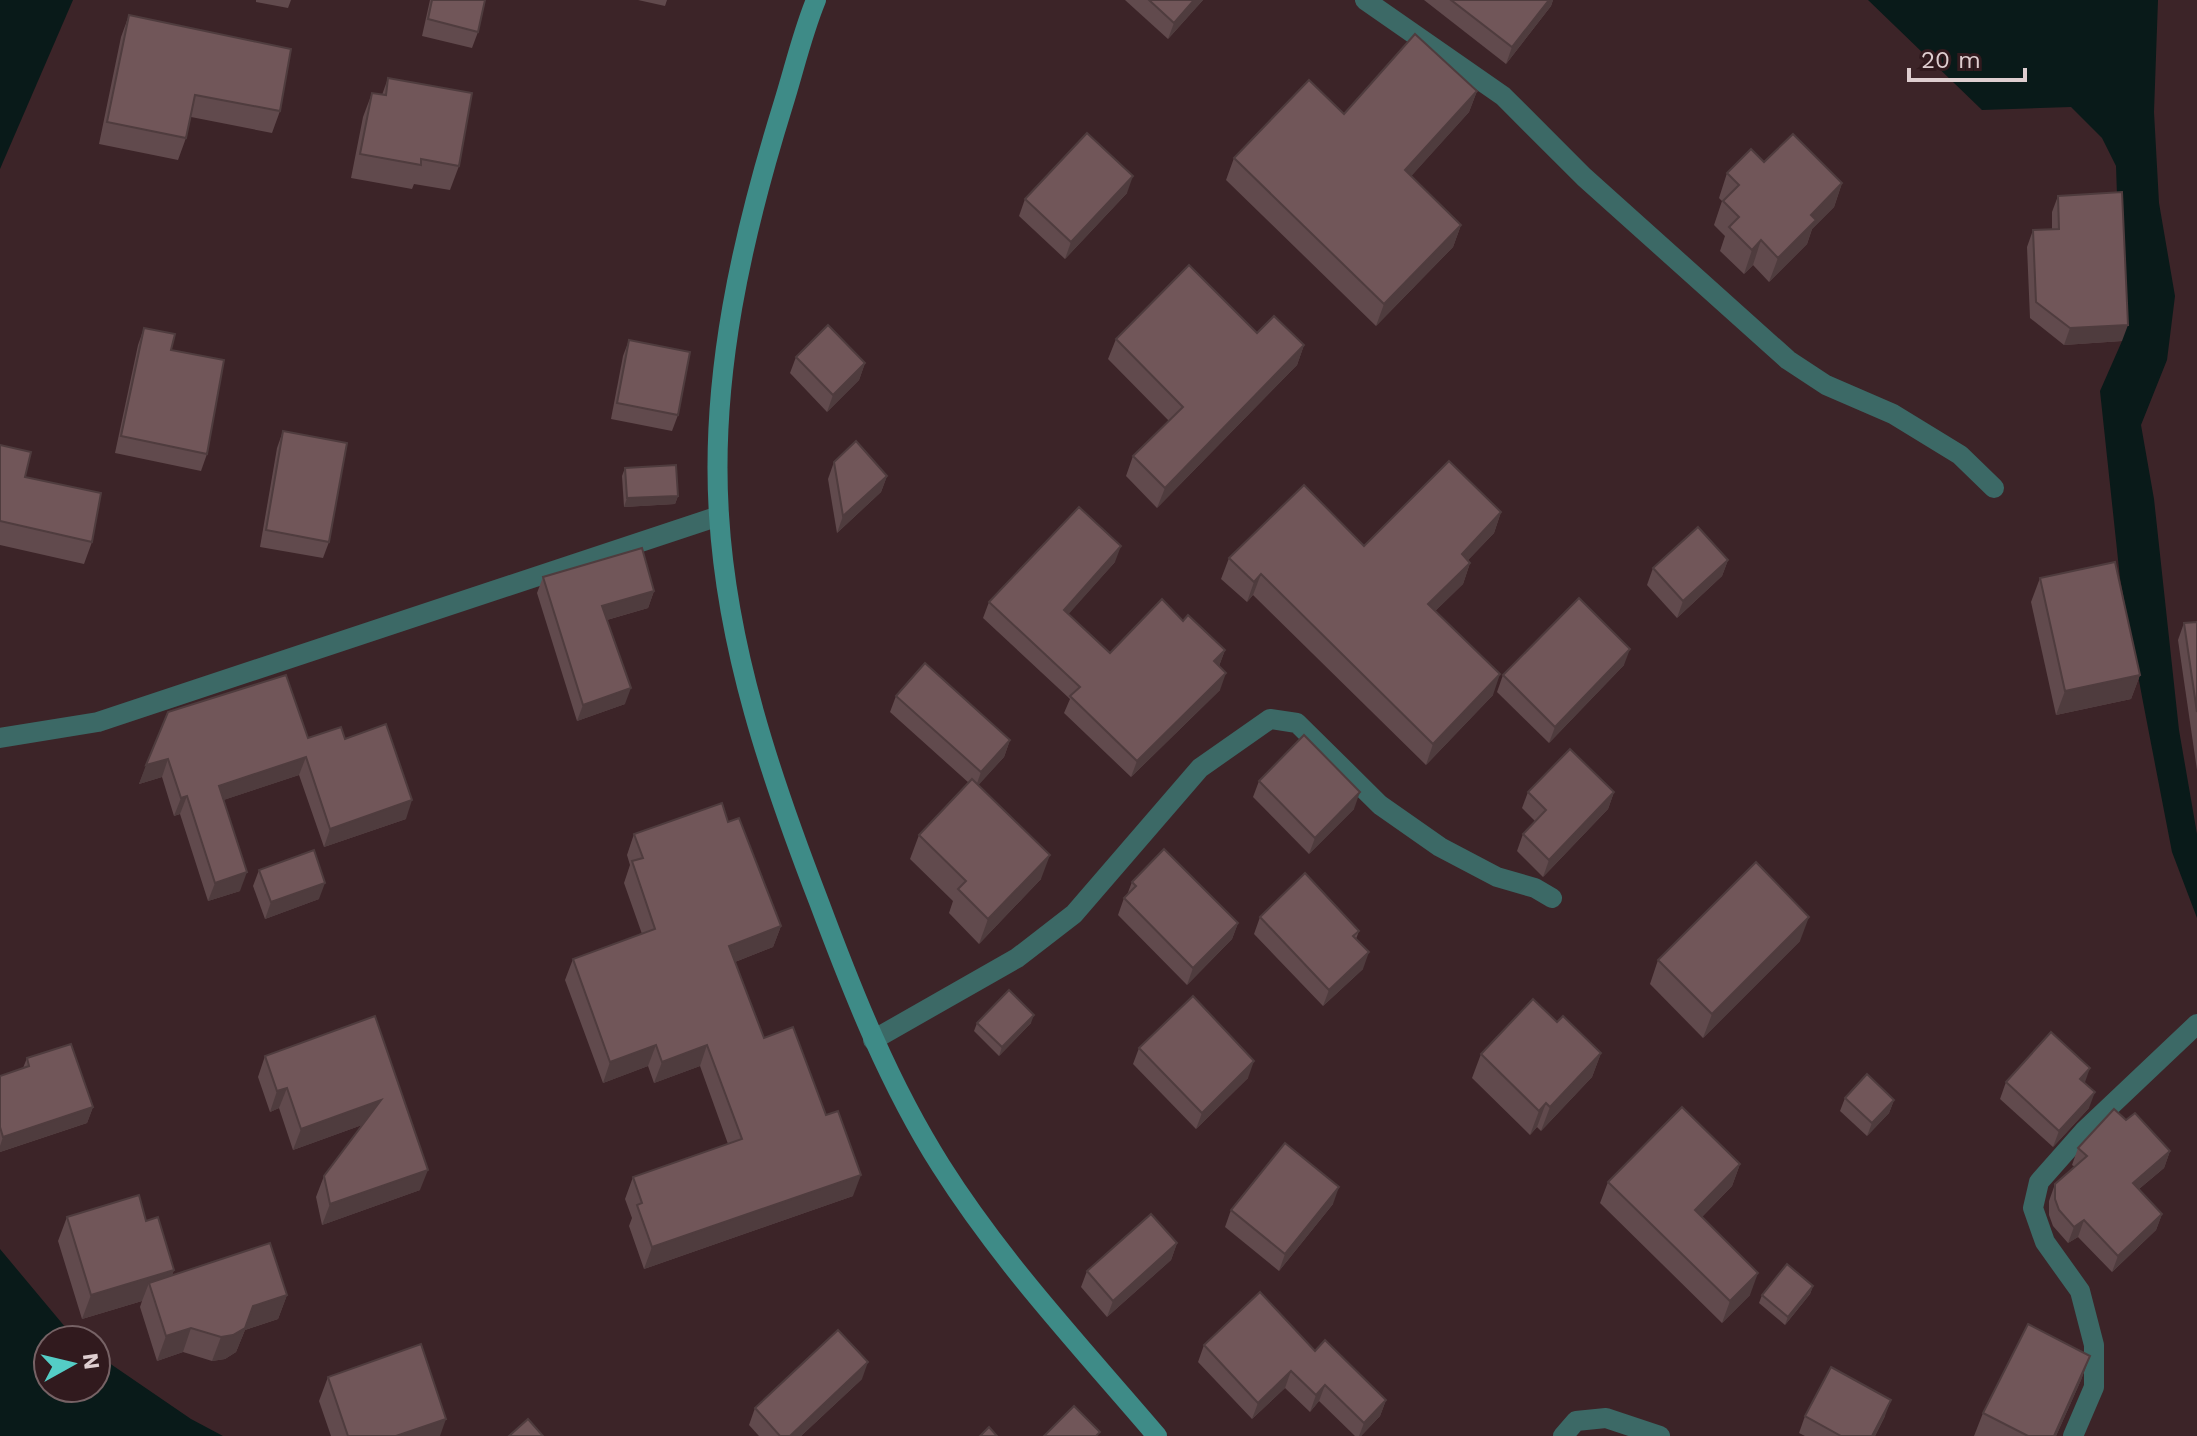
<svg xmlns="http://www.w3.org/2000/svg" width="2197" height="1436" font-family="'Work Sans',sans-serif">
	<rect width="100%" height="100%" fill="#3c2428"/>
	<!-- water -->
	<g fill="#091a19">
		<path d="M0,0H73L0,169Z"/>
		<path d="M1868,0H2158L2154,112L2159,203L2175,296L2167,360L2141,425L2154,499L2179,730L2197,834V918L2172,852L2143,702L2120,578L2100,391L2122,341L2116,166L2102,138L2071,107L1982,110Z"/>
		<path d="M0,1249L76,1340H48V1388H96V1354L191,1419L223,1436H0Z"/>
	</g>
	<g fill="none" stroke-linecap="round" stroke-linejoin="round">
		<!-- lane -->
		<g stroke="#3c6966" stroke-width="20">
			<path d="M1365,0L1503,96L1584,177L1788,360L1826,385L1893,414L1960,455L1994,488"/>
			<path d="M0,738L98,722L719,516"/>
			<path d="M873,1040L1017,958L1074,914L1200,768L1270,719L1297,723L1380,805L1440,847L1497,877L1535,888L1552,898"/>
			<path d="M1563,1436L1576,1421L1606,1418L1660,1436"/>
			<path d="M2073,1436L2094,1387V1345L2080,1291L2045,1242L2033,1208L2039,1182L2084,1131L2197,1024"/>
		</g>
		<!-- secondary -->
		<path stroke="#3e8b87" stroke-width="20" d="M816,0C802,34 794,70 783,105C742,237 710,376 719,515C727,649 771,778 819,902C853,993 889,1084 941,1166C1003,1264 1082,1348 1157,1436"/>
	</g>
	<!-- wall -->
	<g fill="#614a4d">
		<path d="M256,0H291L288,8L256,2Z"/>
		<path d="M430,0H485L478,32L472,48L422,36Z"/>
		<path d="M638,0H667L665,6Z"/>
		<path d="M1125,0H1203L1168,39Z"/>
		<path d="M1424,0H1553L1551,6L1506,64Z"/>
		<path d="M129,15L280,111L272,133L191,117L186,138L178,160L99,144L121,37Z"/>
		<path d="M388,78L459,166L450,190L414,184L412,189L351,178L363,117L372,93L382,95Z"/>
		<path d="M1477,91L1469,112L1411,176L1461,225L1453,247L1376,326L1226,180L1234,158L1344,114Z"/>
		<path d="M1764,162L1842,183L1834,207L1812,229L1807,244L1769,282L1753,265L1744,274L1720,251L1725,236L1714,225L1722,201L1719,198L1727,173Z"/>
		<path d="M1127,193L1065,259L1019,216L1025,199Z"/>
		<path d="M2058,196L2122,341L2064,345L2030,318L2027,247L2033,230H2052V212Z"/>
		<path d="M144,328L171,350L207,454L201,471L115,453L138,345Z"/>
		<path d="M1257,333L1304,345L1297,365L1157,508L1126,476L1133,456L1169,421L1108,359L1116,339Z"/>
		<path d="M629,340L678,415L672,431L611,419L623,356Z"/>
		<path d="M796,357L865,363L859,380L827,412L790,373Z"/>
		<path d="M283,431L329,542L323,558L260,547L277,448Z"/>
		<path d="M0,445L25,477L92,542L84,564L0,545Z"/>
		<path d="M834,462L887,476L881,492L837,533L828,479Z"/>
		<path d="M625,468L678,496L675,504L624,507L622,476Z"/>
		<path d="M1501,512L1494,533L1468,560L1470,563L1463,584L1435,611L1493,695L1426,765L1253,595L1247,602L1221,579L1229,558L1364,546Z"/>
		<path d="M1728,560L1722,576L1677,618L1647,585L1653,568Z"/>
		<path d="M1115,562L1068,614L1110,653L1183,621L1225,650L1219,666L1220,690L1131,777L1064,713L1070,699L983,618L989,602Z"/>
		<path d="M543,577L654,591L648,608L607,620L625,704L577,721L537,593Z"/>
		<path d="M2040,578L2140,675L2131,699L2056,715L2031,602Z"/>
		<path d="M2197,622V770L2178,640L2184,623Z"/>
		<path d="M1624,665L1549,743L1497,692L1503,675Z"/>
		<path d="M896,696L1010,740L1004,757L978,785L1041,879L979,944L949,913L953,901L910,859L919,835L969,783L890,712Z"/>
		<path d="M168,712L308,738L345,739L406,819L324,847L299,775L223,800L240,891L208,901L180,814L174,816L162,777L139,784Z"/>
		<path d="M1259,781L1354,809L1309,854L1253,797Z"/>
		<path d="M1528,792H1614L1608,809L1543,877L1517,851L1523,834L1535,821L1522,808Z"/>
		<path d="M728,822L781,926L773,947L735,962L764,1038L853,1196L644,1269L629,1226L632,1218L625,1199L633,1177L728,1144L700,1066L654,1083L648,1066L603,1083L565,980L573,959L642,934L624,883L630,865L627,855L634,834Z"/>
		<path d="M259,870L319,899L265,919L253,886Z"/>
		<path d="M1132,882L1238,923L1232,939L1187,985L1118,915L1124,898L1127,895Z"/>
		<path d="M1260,917L1359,931L1356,939L1363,969L1323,1006L1254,934Z"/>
		<path d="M1800,941L1703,1038L1650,984L1658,960Z"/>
		<path d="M375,1016L420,1190L322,1225L316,1197L324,1176L362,1125L293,1150L279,1108L270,1112L258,1077L265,1056Z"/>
		<path d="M1557,1022L1601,1053L1592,1077L1541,1131L1537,1127L1530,1135L1472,1078L1481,1054Z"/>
		<path d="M977,1023H1031L999,1056L974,1031Z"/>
		<path d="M1139,1048L1248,1078L1196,1129L1133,1064Z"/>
		<path d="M27,1058L93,1107L87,1123L0,1152V1076L23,1068Z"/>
		<path d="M2006,1082H2085L2089,1108L2053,1147L2000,1099Z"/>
		<path d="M1845,1098L1894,1100L1889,1113L1867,1136L1840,1111Z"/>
		<path d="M2126,1120L2170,1151L2164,1168L2139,1189L2162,1214L2156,1230L2112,1272L2078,1237L2068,1243L2053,1226L2049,1215V1201L2055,1184L2075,1167L2072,1165L2078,1148Z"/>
		<path d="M1740,1164L1732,1186L1702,1217L1750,1295L1722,1323L1600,1203L1608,1182Z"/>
		<path d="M1333,1204L1279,1271L1225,1227L1231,1210Z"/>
		<path d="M67,1217L146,1221L174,1270L172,1275L287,1295L278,1319L245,1330L236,1352L225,1359L212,1361L183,1352L157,1361L140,1307L142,1301L82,1319L58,1241Z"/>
		<path d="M1177,1243L1171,1260L1107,1317L1081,1287L1087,1271Z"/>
		<path d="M1813,1286L1810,1294L1785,1325L1759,1303L1762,1295Z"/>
		<path d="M1204,1345L1315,1351L1386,1400L1380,1416L1361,1436H1355L1319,1401L1310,1412L1285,1388L1252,1419L1198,1362Z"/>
		<path d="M2090,1356L2081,1380L2056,1436H1974L1983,1413Z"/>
		<path d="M328,1377L440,1436H331L319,1401Z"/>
		<path d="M862,1379L801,1436H759L749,1425L755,1408Z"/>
		<path d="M1805,1416H1885L1875,1436H1805L1799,1433Z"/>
	</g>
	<!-- shaded-wall -->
	<g fill="#4f3c3e">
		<path d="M1194,0H1203L1168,39L1174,23Z"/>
		<path d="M1549,0H1553L1551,6L1506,64L1512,47Z"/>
		<path d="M1477,91L1469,112L1397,192L1405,170Z"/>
		<path d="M1133,176L1127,193L1065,259L1071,242Z"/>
		<path d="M1842,183L1834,207L1812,229L1807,244L1769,282L1778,258L1811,215Z"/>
		<path d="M1461,225L1453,247L1376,326L1384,304Z"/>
		<path d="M1761,240L1753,265L1744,274L1752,250Z"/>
		<path d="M2128,325L2122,341L2064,345L2070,328Z"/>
		<path d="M1304,345L1297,365L1157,508L1165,488Z"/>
		<path d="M865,363L859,380L827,412L833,395Z"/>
		<path d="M887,476L881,492L837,533L843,516Z"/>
		<path d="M678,496L675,504L624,507L627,498Z"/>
		<path d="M1501,512L1494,533L1454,575L1462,554Z"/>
		<path d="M1121,546L1115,562L1058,626L1064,610Z"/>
		<path d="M1728,560L1722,576L1677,618L1683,601Z"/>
		<path d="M1470,563L1463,584L1421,625L1428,604Z"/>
		<path d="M1261,574L1253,595L1247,602L1254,582Z"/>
		<path d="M654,591L648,608L596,623L602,606Z"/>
		<path d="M1630,649L1624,665L1549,743L1555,727Z"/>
		<path d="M1225,650L1219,666L1214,661Z"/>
		<path d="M1226,673L1220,690L1131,777L1137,761Z"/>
		<path d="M1500,674L1493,695L1426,765L1433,744Z"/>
		<path d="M2140,675L2131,699L2056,715L2065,691Z"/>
		<path d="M631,688L625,704L577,721L583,705Z"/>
		<path d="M1010,740L1004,757L975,789L981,772Z"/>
		<path d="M306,757L299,775L212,804L219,786Z"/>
		<path d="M168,759L162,777L139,784L146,765Z"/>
		<path d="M1360,792L1354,809L1309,854L1315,838Z"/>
		<path d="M1614,792L1608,809L1543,877L1549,860Z"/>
		<path d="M187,796L180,814L174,816L181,798Z"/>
		<path d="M412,800L406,819L324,847L330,829Z"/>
		<path d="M1050,855L1041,879L979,944L988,919Z"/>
		<path d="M247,872L240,891L208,901L215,883Z"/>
		<path d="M325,883L319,899L265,919L271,902Z"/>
		<path d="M1809,917L1800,941L1703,1038L1712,1014Z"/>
		<path d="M1238,923L1232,939L1187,985L1193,968Z"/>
		<path d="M781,926L773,947L722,967L729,946Z"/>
		<path d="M1369,952L1363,969L1323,1006L1329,990Z"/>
		<path d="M1034,1015L1031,1023L999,1056L1002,1047Z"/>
		<path d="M656,1045L648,1066L603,1083L610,1062Z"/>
		<path d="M707,1045L700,1066L654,1083L662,1062Z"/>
		<path d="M1601,1053L1592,1077L1541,1131L1550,1107Z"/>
		<path d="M1254,1061L1248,1078L1196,1129L1202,1113Z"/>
		<path d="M2090,1068L2084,1085L2080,1079Z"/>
		<path d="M287,1088L279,1108L270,1112L277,1091Z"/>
		<path d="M2095,1092L2089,1108L2053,1147L2059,1131Z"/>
		<path d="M381,1100L373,1121L293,1150L301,1129Z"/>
		<path d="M1894,1100L1889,1113L1867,1136L1872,1123Z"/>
		<path d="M1546,1103L1537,1127L1530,1135L1539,1111Z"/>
		<path d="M93,1107L87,1123L0,1152V1146L3,1137Z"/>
		<path d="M2170,1151L2164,1168L2127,1199L2133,1183Z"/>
		<path d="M1740,1164L1732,1186L1687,1232L1695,1210Z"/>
		<path d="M428,1170L420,1190L322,1225L330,1204Z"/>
		<path d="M861,1175L853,1196L644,1269L652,1247Z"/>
		<path d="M1339,1187L1333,1204L1279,1271L1285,1254Z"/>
		<path d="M2162,1214L2156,1230L2112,1272L2118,1256Z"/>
		<path d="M2084,1220L2078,1237L2068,1243L2074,1227Z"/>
		<path d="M1177,1243L1171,1260L1107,1317L1113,1301Z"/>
		<path d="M174,1270L165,1294L149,1283L142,1301L82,1319L91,1295Z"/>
		<path d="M1758,1273L1750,1295L1722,1323L1730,1301Z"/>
		<path d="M1813,1286L1810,1294L1785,1325L1788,1317Z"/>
		<path d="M287,1295L278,1319L245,1330L236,1352L225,1359L212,1361L221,1337L253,1306Z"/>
		<path d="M191,1328L183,1352L157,1361L166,1336Z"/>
		<path d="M2090,1356L2081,1380L2056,1436H2054Z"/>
		<path d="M868,1362L862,1379L801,1436H790Z"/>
		<path d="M1291,1371L1285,1388L1252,1419L1258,1403Z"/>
		<path d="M1325,1385L1319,1401L1310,1412L1316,1395Z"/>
		<path d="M1386,1400L1380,1416L1361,1436H1359L1364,1423Z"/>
		<path d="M1891,1400L1885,1416L1875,1436H1872Z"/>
		<path d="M446,1419L440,1436H396Z"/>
	</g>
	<!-- building -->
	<g fill="#715659" stroke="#4f3c3e" stroke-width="2">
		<path d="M432,0H485L478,32L428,19Z"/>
		<path d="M1149,0H1194L1174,23Z"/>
		<path d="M1451,0H1549L1512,47Z"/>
		<path d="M129,15L291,49L280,111L195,95L186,138L107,122Z"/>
		<path d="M1415,34L1477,91L1405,170L1461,225L1384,304L1234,158L1309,80L1344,114Z"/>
		<path d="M388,78L472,93L459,166L421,159V165L360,154L372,93L386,95Z"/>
		<path d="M1087,133L1133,176L1071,242L1025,199Z"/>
		<path d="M1793,134L1842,183L1811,215L1816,220L1778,258L1761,240L1752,250L1729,227L1739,217L1723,201L1739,185L1727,173L1751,149L1764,162Z"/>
		<path d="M2122,192L2128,325L2070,328L2036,302L2033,230L2059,229L2058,196Z"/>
		<path d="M1189,265L1257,333L1274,316L1304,345L1165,488L1133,456L1183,407L1116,339Z"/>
		<path d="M828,325L865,363L833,395L796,357Z"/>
		<path d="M144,328L175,334L171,350L224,360L207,454L121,436Z"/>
		<path d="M629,340L690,352L678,415L617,403Z"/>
		<path d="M283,431L347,443L329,542L266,530Z"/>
		<path d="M856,441L887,476L843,516L834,462Z"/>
		<path d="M0,445L31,452L25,477L101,493L92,542L0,521Z"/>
		<path d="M1449,461L1501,512L1462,554L1470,563L1428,604L1500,674L1433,744L1261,574L1254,582L1229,558L1304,485L1364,546Z"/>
		<path d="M676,465L678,496L627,498L625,468Z"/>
		<path d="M1079,507L1121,546L1064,610L1110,653L1162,599L1183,621L1188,615L1225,650L1214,661L1226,673L1137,761L1070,696L1080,687L989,602Z"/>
		<path d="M1698,527L1728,560L1683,601L1653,568Z"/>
		<path d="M642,548L654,591L602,606L631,688L583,705L543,577Z"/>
		<path d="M2115,562L2140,675L2065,691L2040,578Z"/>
		<path d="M1579,598L1630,649L1555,727L1503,675Z"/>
		<path d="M2197,622V712L2184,623Z"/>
		<path d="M925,663L1010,740L981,772L896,696Z"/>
		<path d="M286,675L308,738L341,727L345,739L386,724L412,800L330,829L306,757L219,786L247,872L215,883L187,796L181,798L168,759L146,765L168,712Z"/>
		<path d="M1304,735L1360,792L1315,838L1259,781Z"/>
		<path d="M1570,749L1614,792L1549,860L1523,834L1546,810L1528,792Z"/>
		<path d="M972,779L1050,855L988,919L958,889L966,881L919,835Z"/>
		<path d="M722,803L728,822L739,818L781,926L729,946L764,1038L793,1027L826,1115L838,1111L861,1175L652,1247L637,1205L642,1203L633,1177L742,1139L707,1045L662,1062L656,1045L610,1062L573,959L655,929L632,861L643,858L634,834Z"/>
		<path d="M1164,849L1238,923L1193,968L1124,898L1136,886L1132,882Z"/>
		<path d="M314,850L325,883L271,902L259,870Z"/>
		<path d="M1756,862L1809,917L1712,1014L1658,960Z"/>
		<path d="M1305,873L1359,931L1353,936L1369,952L1329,990L1260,917Z"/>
		<path d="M1009,990L1034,1015L1002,1047L977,1023Z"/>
		<path d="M1193,996L1254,1061L1202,1113L1139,1048Z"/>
		<path d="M1533,999L1557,1022L1563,1016L1601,1053L1550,1107L1546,1103L1539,1111L1481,1054Z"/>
		<path d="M375,1016L428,1170L330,1204L324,1176L381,1100L301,1129L287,1088L277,1091L265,1056Z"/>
		<path d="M2051,1032L2090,1068L2080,1079L2095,1092L2059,1131L2006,1082Z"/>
		<path d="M71,1044L93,1107L3,1137L0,1127V1076L29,1066L27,1058Z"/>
		<path d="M1867,1074L1894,1100L1872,1123L1845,1098Z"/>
		<path d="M1682,1107L1740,1164L1695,1210L1758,1273L1730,1301L1608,1182Z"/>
		<path d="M2114,1109L2126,1120L2135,1113L2170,1151L2133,1183L2162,1214L2118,1256L2084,1220L2074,1227L2059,1210L2055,1199V1184L2087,1156L2078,1148Z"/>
		<path d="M1285,1143L1339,1187L1285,1254L1231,1210Z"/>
		<path d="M139,1195L146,1221L158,1217L174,1270L91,1295L67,1217Z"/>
		<path d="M1151,1214L1177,1243L1113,1301L1087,1271Z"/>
		<path d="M270,1243L287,1295L253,1306L245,1328L233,1335L221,1337L191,1328L166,1336L149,1283Z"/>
		<path d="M1787,1264L1813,1286L1788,1317L1762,1295Z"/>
		<path d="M1260,1292L1315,1351L1325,1340L1386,1400L1364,1423L1325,1385L1316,1395L1291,1371L1258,1403L1204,1345Z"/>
		<path d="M2028,1324L2090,1356L2054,1436H2028L1983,1413Z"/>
		<path d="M838,1330L868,1362L790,1436H780L755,1408Z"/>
		<path d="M421,1344L446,1419L396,1436H348L328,1377Z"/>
		<path d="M1831,1367L1891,1400L1872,1436H1841L1805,1416Z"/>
		<path d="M1074,1406L1100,1432L1096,1436H1044Z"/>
		<path d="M528,1419L543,1436H509Z"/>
		<path d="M989,1427L997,1436H980Z"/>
	</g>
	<!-- north arrow -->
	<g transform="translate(72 1364) rotate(82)"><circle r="38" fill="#311a1e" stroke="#766265" stroke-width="2"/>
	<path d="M0-6L14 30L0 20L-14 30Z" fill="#54cdc6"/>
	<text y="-12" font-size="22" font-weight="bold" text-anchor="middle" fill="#deced0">N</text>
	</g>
	<!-- scale -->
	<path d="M1909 68v12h116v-12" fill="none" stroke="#deced0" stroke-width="4"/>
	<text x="1921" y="68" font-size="24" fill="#deced0" stroke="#311a1e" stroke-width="6" paint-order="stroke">20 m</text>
</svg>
